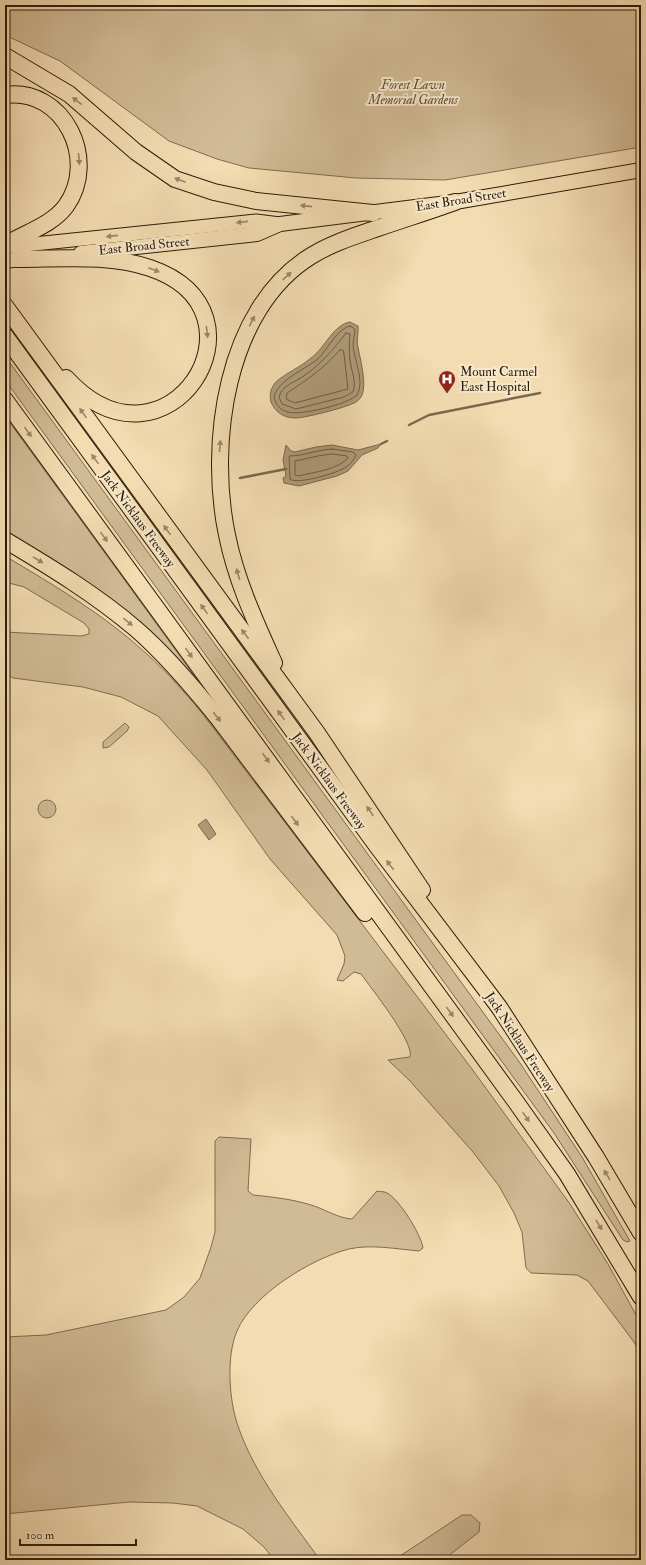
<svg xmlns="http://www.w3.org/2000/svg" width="646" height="1565" font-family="'IM FELL Double Pica',serif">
	<rect width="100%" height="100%" fill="#f3dcb1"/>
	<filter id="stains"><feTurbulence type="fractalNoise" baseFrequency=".005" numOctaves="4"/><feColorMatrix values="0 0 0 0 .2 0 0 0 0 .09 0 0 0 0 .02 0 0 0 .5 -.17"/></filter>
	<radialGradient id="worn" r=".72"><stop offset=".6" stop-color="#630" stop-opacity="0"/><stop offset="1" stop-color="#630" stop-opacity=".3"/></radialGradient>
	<!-- green -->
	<g fill="#d1bb95" stroke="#7e6c50">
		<path d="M5,5H641V147L445,180L356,178L249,168L217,159L169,141L60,61L5,35Z"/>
		<path d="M5,356L520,1063L582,1157L630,1241L627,1242L623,1240L554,1133L5,380Z"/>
		<path d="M5,416L204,689L5,534Z"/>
		<path d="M5,556C55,586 105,615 148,655C168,673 185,693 202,713L472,1069L570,1204L608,1264L641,1324V1355L634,1342L588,1281L577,1275L531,1273L526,1268L522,1232L514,1213L499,1186L473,1152L410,1081L388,1060L410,1057C415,1043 371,988 361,974L354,972L343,981L337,980L344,964L345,956L337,935L270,859L207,770L158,716L121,697L83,687L13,678L5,673V632L81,636L89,634V629L84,623L24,587L5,582Z"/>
		<path d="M125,723L129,727L127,731L109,747L103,748V742Z"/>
		<circle cx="47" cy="809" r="9"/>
		<path d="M219,1137L251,1139L248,1191L253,1195C272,1197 292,1199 311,1205C325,1209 337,1218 352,1219L377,1191C380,1192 384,1191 387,1193C399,1199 421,1234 423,1248L419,1251C396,1249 371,1244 349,1249C312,1258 252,1295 237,1331C226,1356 229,1401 238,1426C255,1476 290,1518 320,1560H274L264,1547L243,1529L197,1506L173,1503L129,1502L5,1514V1337L46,1335L166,1310L184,1297L200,1278L211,1247L215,1232V1141Z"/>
		<path d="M462,1515H471L480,1523L479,1532L443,1560H394Z"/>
	</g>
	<!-- water -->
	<g fill="#af9b78" stroke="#7b684c">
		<path d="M350,322L358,326C359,333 356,340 358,347C360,359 367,383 362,395C361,398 357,402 354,403C344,408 305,418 295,418C284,418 275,412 271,402C269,395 271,387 276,382C284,374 301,367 311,358C325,348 333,325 350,322Z"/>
		<path d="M381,444L378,448L362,455L348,471L337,476L299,486L284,483L283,478L286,476L283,460L286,445L291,451L295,452L316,447L332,445L358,450Z"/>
		<path d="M206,819L216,834L209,840L198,825Z"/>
	</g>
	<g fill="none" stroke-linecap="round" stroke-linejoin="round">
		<!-- shore -->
		<g stroke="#6e5c41" stroke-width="1">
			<path d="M350,326L355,329C355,335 353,340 353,345C354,360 365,381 357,395C349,404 299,416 288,412C280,410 276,405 274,397C278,380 304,370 318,359C327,350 338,328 350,326Z"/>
			<path d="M346,333L350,334C349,343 349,351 350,360C351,371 357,381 353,392L344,397L296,409L282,404L279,397C282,385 296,382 305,375C321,364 334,349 346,333Z"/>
			<path d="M340,350H343L344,354L348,389L295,403L286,399L287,393C307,380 324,368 340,350Z"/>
			<path d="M332,449L353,452L356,455C354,460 351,464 346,467C338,473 297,485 290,479L289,456C303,456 317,450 332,449Z"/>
			<path d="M332,454L347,456L348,458C337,470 314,472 299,476L295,475V461L318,456Z"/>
		</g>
		<!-- stream -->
		<g stroke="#7b684c" stroke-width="2.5">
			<path d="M409,425L429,415L540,393"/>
			<path d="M381,444L387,441"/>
			<path d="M240,478L286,469"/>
		</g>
		<!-- primary casing -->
		<g stroke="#2c1c0a" stroke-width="15">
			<path id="primary" d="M5,247L256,221L280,224"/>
		</g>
		<!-- trunk casing -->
		<g stroke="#2c1c0a" stroke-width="16">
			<g id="trunk">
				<path d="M81,253L257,234L280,224L455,202L641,170"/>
				<path d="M5,261L28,258"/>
			</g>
		</g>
		<!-- motorway casing -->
		<g stroke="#2c1c0a" stroke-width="18">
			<g id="motorway">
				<path d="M5,56L69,94L136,152L175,179L214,192L256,201L373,213"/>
				<path d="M5,95C64,87 99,160 66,206C52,225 25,233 5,245"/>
				<path d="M18,259C61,259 109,254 150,268C279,311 167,488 66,378"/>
				<path d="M5,306L317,733L422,890"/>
				<path d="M5,336L377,846L499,1007L596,1157L641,1233"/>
				<path d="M5,400L516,1102L567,1174L641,1297"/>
				<path d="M5,540C50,567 95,594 136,629C166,655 193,687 218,718L365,913"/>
				<path d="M274,663C255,621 236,580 227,535C208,445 225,309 311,256C332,243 355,236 378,228C404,219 430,211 455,202"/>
			</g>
		</g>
		<!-- primary -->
		<use href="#primary" stroke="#f3dcb1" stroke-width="13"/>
		<!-- trunk -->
		<use href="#trunk" stroke="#f3dcb1" stroke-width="14"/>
		<!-- motorway -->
		<use href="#motorway" stroke="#f3dcb1" stroke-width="16"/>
	</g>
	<!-- one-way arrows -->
	<defs><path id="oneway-solid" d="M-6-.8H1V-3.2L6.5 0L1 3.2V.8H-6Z"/></defs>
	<g fill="#998666">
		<use href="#oneway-solid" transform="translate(77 101) rotate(-142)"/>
		<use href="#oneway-solid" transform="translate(79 159) rotate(85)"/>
		<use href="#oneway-solid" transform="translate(180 180) rotate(-159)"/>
		<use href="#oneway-solid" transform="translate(306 206) rotate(-174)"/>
		<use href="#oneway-solid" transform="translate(242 222) rotate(174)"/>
		<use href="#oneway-solid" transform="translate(112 236) rotate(174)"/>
		<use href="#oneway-solid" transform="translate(154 270) rotate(21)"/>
		<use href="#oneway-solid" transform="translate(287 276) rotate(-42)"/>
		<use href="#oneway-solid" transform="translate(252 321) rotate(-63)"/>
		<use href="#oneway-solid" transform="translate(207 332) rotate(84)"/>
		<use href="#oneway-solid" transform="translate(83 413) rotate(-126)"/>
		<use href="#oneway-solid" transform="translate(28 432) rotate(54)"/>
		<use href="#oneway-solid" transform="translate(220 446) rotate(-85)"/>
		<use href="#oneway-solid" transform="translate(95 459) rotate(-126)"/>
		<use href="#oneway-solid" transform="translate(167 530) rotate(-126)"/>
		<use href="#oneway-solid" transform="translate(104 537) rotate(54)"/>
		<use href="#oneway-solid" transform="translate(38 560) rotate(31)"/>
		<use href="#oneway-solid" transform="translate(238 574) rotate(-106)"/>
		<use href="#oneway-solid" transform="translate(204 609) rotate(-126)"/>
		<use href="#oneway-solid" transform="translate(128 622) rotate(39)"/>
		<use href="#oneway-solid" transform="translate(245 634) rotate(-127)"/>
		<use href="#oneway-solid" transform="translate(189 653) rotate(54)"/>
		<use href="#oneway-solid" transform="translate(281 715) rotate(-126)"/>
		<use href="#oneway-solid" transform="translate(217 717) rotate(52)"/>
		<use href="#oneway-solid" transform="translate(266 758) rotate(54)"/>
		<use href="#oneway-solid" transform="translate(370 811) rotate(-123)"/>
		<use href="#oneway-solid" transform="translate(295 821) rotate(53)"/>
		<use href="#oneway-solid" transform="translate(390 865) rotate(-127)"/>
		<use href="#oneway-solid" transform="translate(450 1012) rotate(54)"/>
		<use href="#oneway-solid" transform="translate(526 1117) rotate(55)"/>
		<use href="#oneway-solid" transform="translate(607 1175) rotate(-121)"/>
		<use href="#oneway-solid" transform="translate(599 1225) rotate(58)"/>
	</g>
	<!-- icons -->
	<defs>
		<g id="hospital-pin" transform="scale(0.9)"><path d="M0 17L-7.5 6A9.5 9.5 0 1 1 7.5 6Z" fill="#8f2418" stroke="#f7e8cc"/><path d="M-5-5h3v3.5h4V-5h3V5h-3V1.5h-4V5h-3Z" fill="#fff"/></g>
	</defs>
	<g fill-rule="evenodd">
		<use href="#hospital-pin" x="447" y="379"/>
	</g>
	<g text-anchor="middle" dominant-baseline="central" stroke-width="4" stroke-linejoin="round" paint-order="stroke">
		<!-- park labels -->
		<g font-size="13" font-style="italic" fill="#5e4c34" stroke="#f7e8cc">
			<text x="413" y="85">Forest Lawn<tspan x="413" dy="15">Memorial Gardens</tspan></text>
		</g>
		<!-- street labels -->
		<g font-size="13" fill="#2c1c0a" stroke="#f7e8cc">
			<text transform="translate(461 200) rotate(-9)">East Broad Street</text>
			<text transform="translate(144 246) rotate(-6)">East Broad Street</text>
			<text transform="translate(138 519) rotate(54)">Jack Nicklaus Freeway</text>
			<text transform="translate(329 781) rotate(54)">Jack Nicklaus Freeway</text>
			<text transform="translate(520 1042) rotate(57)">Jack Nicklaus Freeway</text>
		</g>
		<!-- poi labels -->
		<g font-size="13" fill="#2c1c0a" stroke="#f7e8cc" text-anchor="start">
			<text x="460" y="372">Mount Carmel<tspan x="460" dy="15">East Hospital</tspan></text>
		</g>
	</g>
	<!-- margin -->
	<rect width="646" height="1565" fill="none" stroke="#f3dcb1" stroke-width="20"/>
	<rect x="6" y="6" width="634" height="1553" fill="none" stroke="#2c1c0a" stroke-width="2"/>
	<rect x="10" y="10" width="626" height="1545" fill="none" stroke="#2c1c0a"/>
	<!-- scale -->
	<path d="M20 1539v6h116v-6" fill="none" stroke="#2c1c0a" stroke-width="2"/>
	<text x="26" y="1539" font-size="12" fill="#2c1c0a" stroke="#f7e8cc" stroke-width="3" paint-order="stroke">100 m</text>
	<rect width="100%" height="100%" filter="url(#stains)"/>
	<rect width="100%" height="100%" fill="url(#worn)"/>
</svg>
